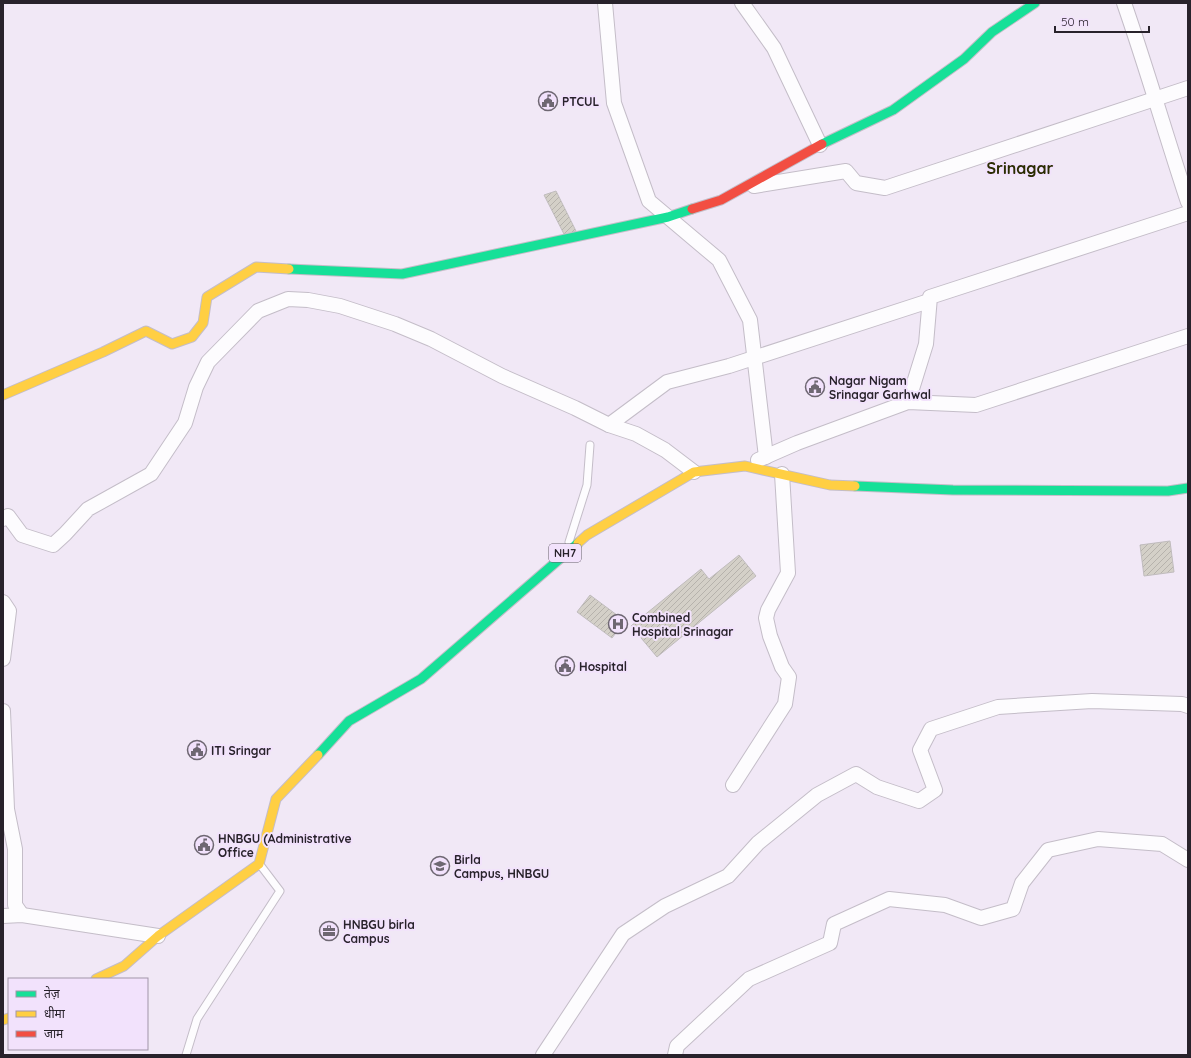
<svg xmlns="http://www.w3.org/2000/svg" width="1191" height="1058" font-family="Quicksand,'Noto Sans Devanagari',sans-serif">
	<defs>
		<pattern id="building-hatch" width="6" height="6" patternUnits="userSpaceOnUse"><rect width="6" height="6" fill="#d4d0c8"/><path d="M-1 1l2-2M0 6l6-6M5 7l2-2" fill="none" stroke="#b6b2ac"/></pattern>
	</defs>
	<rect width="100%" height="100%" fill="#f1e8f6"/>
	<!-- building -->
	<g fill="url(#building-hatch)" stroke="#c0bcbd">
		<path d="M556,191L576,231L565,236L544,195Z"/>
		<path d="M1170,541L1174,572L1144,576L1140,545Z"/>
		<path d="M739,555L756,576L657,657L631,626L701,569L709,579Z"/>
		<path d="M590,595L625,621L612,638L577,612Z"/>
	</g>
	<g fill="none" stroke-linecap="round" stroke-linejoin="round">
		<!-- lane casing -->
		<g stroke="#c4bdc8" stroke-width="9">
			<g id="lane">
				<path d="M569,542L587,485L590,445"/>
				<path d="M186,1055L197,1019L280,891L261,866"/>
			</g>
		</g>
		<!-- street casing -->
		<g stroke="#c4bdc8" stroke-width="16">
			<g id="street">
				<path d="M605,3L614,103L649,201L719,260L750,320L766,457"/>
				<path d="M742,3L774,48L820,145"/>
				<path d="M1124,3C1147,69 1166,136 1188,202"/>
				<path d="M754,186L846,171L856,183L885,188L1188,88"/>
				<path d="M908,402L926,344L930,297L1188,213"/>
				<path d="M609,425L667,382L729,366L929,301"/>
				<path d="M758,460L797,443L908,402L976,405L1188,336"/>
				<path d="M3,519L8,516L22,535L53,545L65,534L88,509L151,474L185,423L196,387L208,362L258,311L288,299L308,300L340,306L395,324L431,339L502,376L575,408L609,425L636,434L665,450L694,472"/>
				<path d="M3,602L9,611L3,659"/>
				<path d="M3,711L7,809L15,849V905L22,915"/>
				<path d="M733,785L785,704L789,677L782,667L770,636L766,618L768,610L788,573L782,474"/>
				<path d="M3,916L22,915L158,936"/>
				<path d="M543,1055L623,934L665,906L728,876L758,843L817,795L856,774L877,787L919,801L935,790L920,750L931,729L998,707L1092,701L1182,704L1188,706"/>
				<path d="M675,1055L677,1046L749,979L830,943L834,924L889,899L945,905L981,918L1013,909L1022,883L1048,850L1098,839L1162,844L1188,860"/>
			</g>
		</g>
		<!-- fast casing -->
		<g stroke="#c4bdc8" stroke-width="11">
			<g id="fast">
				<path d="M822,144L893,110L964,59L992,32L1035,3"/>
				<path d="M289,269L402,274L668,217L692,209"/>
				<path d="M855,486L953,490L1168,491L1188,488"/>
				<path d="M318,755L349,721L421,679L578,543"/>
			</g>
		</g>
		<!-- slow casing -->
		<g stroke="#c4bdc8" stroke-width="11">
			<g id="slow">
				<path d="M3,395L103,352L146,331L172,344L192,337L203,323L207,297L256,267L289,269"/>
				<path d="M578,543L587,535L694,472L745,466L830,485L855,486"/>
				<path d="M96,979L124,966L158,936L259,864L276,799L318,755"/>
				<path d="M3,1020L9,1018"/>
			</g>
		</g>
		<!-- jam casing -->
		<g stroke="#c4bdc8" stroke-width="11">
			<path id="jam" d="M692,209L721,200L822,144"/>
		</g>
		<!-- lane -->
		<use href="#lane" stroke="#fdfcfe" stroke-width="7"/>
		<!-- street -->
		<use href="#street" stroke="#fdfcfe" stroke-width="14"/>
		<!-- fast -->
		<use href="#fast" stroke="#16e098" stroke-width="9"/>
		<!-- slow -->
		<use href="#slow" stroke="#ffcf43" stroke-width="9"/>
		<!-- jam -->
		<use href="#jam" stroke="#f24e42" stroke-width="9"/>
	</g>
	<!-- icons -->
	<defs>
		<g id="civic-ring" transform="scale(1)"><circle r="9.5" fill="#f2e2fc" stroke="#6e6772" stroke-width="1.5"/><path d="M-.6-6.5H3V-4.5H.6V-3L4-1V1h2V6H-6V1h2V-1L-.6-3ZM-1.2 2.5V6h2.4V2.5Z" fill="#6e6772"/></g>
		<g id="hospital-ring" transform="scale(1)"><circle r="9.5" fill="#f2e2fc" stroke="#6e6772" stroke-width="1.5"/><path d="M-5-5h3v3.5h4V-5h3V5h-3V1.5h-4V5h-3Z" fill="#6e6772"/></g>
		<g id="university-ring" transform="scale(1)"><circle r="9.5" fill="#f2e2fc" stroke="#6e6772" stroke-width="1.5"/><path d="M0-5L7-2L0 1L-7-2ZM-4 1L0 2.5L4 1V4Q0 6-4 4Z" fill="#6e6772"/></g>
		<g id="office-ring" transform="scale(1)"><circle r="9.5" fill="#f2e2fc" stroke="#6e6772" stroke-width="1.5"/><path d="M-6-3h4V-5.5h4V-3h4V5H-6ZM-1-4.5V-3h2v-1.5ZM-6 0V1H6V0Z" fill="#6e6772"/></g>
	</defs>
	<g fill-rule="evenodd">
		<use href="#civic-ring" x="548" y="101"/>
		<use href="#civic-ring" x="815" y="387"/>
		<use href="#hospital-ring" x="618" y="624"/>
		<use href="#civic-ring" x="565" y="666"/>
		<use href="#civic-ring" x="197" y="750"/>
		<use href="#civic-ring" x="204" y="845"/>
		<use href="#university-ring" x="440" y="866"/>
		<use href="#office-ring" x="329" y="931"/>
	</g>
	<g text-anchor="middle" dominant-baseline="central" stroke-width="4" stroke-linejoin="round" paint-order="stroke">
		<!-- shield labels -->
		<rect fill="#f2e2fc" stroke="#655c6a" stroke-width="1" x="549" y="544" width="32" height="18" rx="3"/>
		<g font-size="11" font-weight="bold" fill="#28222b">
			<text x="565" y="553">NH7</text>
		</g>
		<!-- poi labels -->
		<g font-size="12" font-weight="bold" fill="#28222b" stroke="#f2e2fc" text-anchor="start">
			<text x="562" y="101">PTCUL</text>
			<text x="829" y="380">Nagar Nigam<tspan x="829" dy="14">Srinagar Garhwal</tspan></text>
			<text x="632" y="617">Combined<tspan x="632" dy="14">Hospital Srinagar</tspan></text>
			<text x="579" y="666">Hospital</text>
			<text x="211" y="750">ITI Sringar</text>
			<text x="218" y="838">HNBGU (Administrative<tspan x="218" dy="14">Office</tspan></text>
			<text x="454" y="859">Birla<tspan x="454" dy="14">Campus, HNBGU</tspan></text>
			<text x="343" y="924">HNBGU birla<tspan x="343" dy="14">Campus</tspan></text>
		</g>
		<!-- district labels -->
		<g font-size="16" font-weight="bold" fill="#2b2c02" stroke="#f2e2fc">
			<text x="1020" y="168">Srinagar</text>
		</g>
	</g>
	<!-- border -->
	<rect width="1191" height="1058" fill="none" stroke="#28222b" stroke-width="8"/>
	<!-- legend -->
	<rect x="8" y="978" width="140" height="72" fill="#f2e2fc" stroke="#a195a8"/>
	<rect x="16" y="991" width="20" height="6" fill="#16e098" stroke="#a195a8"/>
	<text x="44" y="998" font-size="12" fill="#28222b">तेज़</text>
	<rect x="16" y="1011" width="20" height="6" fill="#ffcf43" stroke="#a195a8"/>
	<text x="44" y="1018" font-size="12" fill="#28222b">धीमा</text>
	<rect x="16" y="1031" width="20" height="6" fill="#f24e42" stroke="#a195a8"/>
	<text x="44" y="1038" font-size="12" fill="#28222b">जाम</text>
	<!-- scale -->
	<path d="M1055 26v6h94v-6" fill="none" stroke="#28222b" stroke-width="2"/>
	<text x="1061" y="26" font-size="12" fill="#28222b" stroke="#f2e2fc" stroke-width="3" paint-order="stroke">50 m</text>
</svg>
